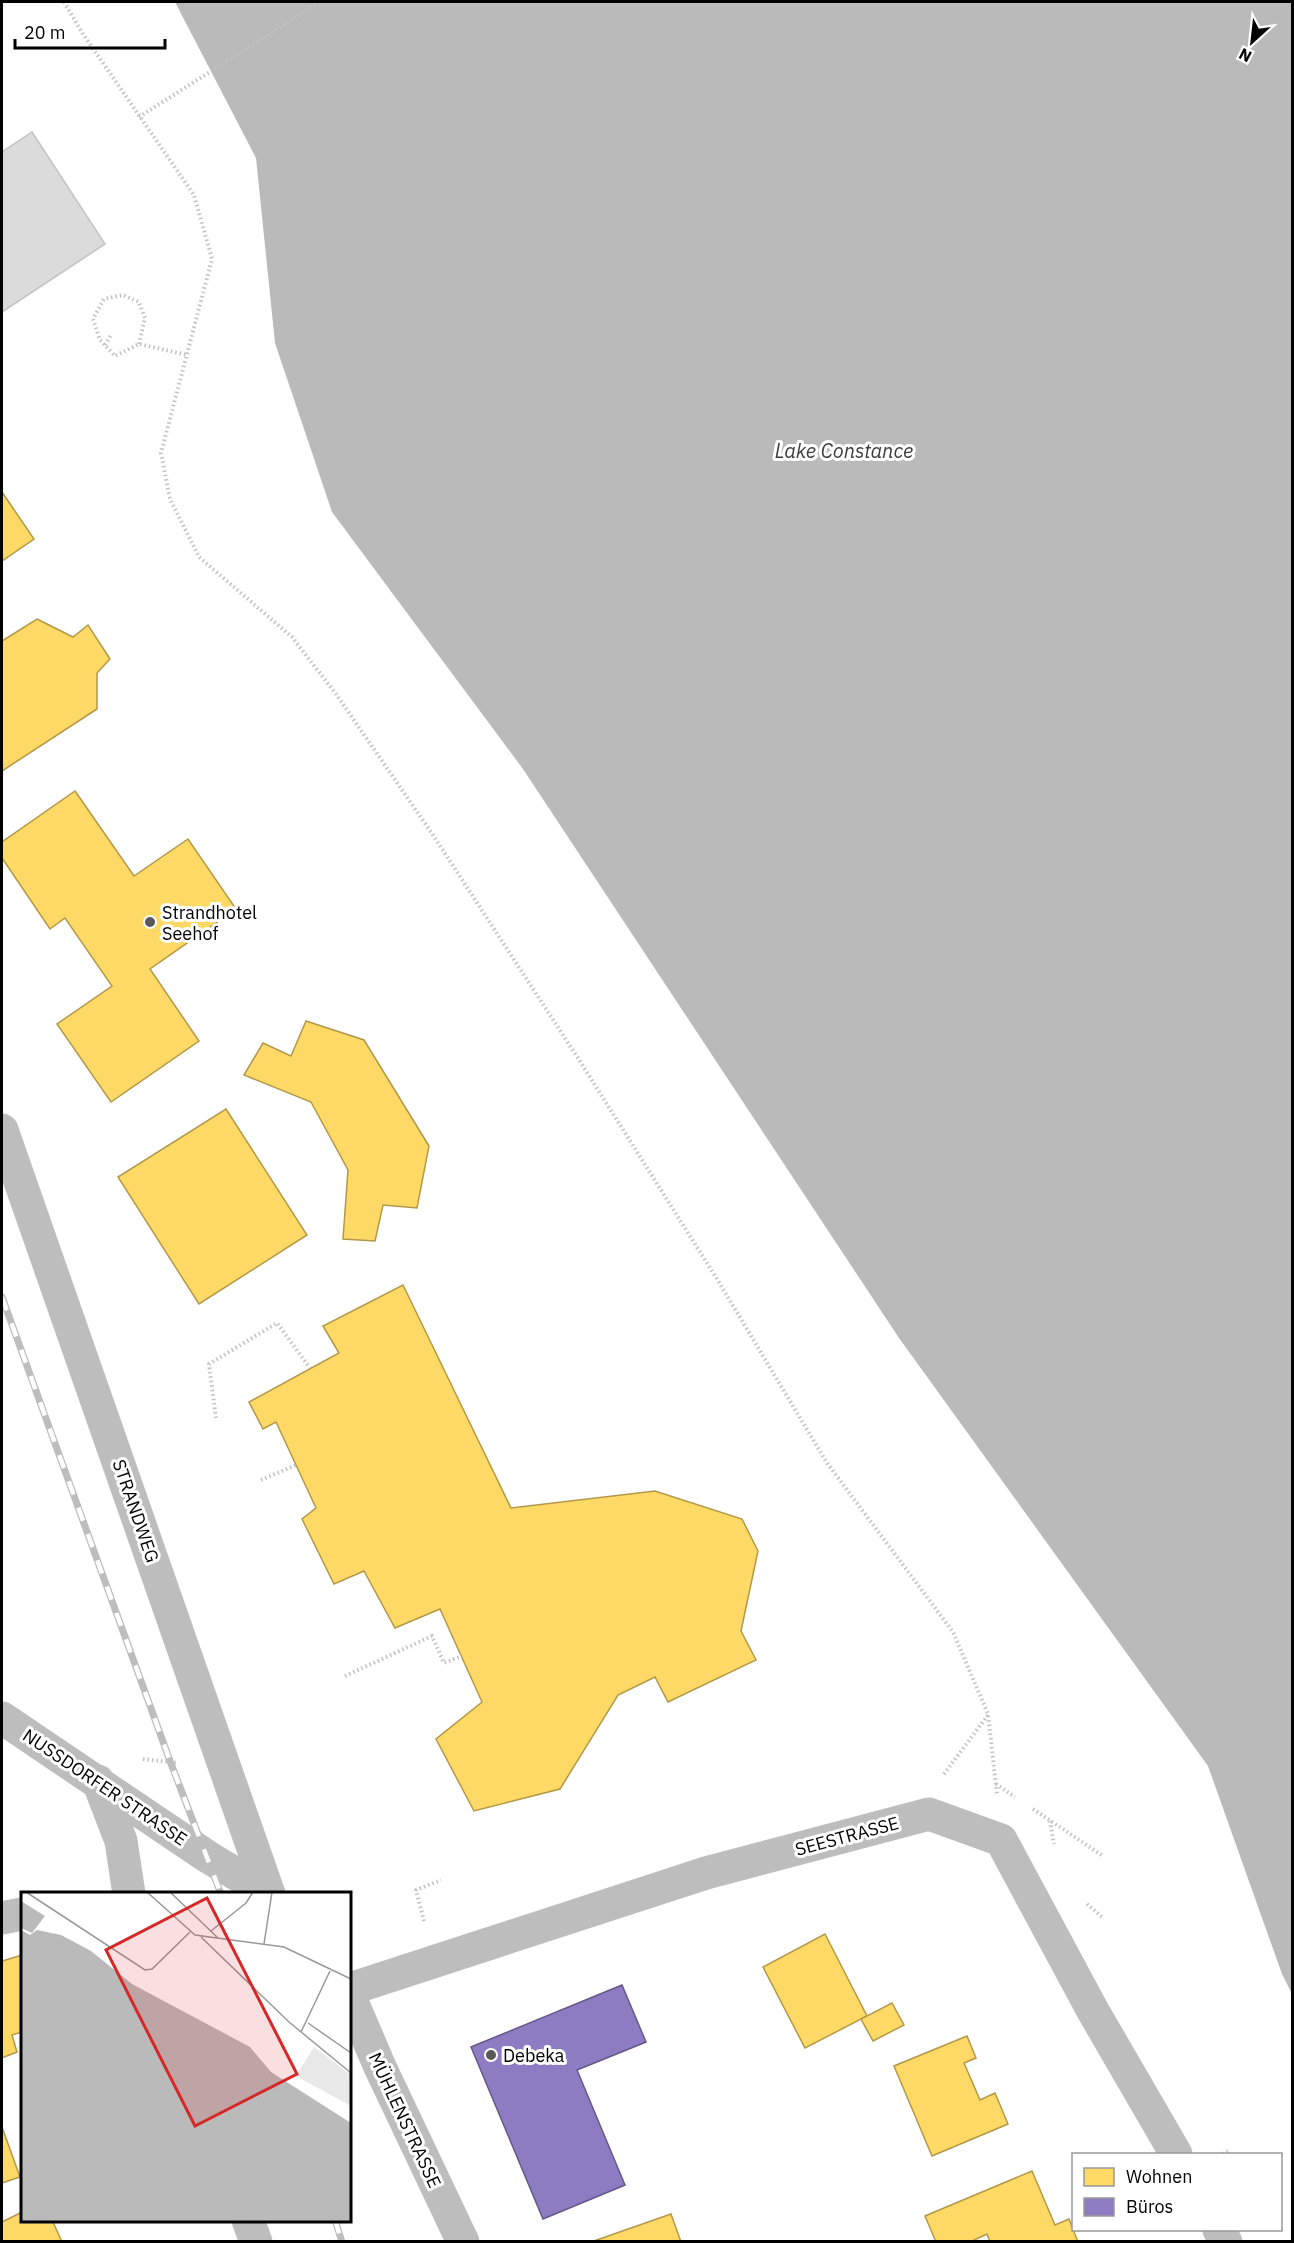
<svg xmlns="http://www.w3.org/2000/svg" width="1294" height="2243" font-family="'IBM Plex Sans',sans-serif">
	<rect width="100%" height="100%" fill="#fff"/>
	<!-- water -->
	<path fill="#bababa" d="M175,2H1292V1994L1282,1974L1208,1766L899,1338L523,769L332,512L275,343L256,158Z"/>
	<!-- homes -->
	<g fill="#ffd966" stroke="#b29847" stroke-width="1.5">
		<path d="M2,492L34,539L2,561Z"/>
		<path d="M37,619L73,637L88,625L110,659L97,673V709L2,771V641Z"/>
		<path d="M75,791L134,876L188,839L236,909L150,969L199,1041L111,1102L57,1024L112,986L65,918L50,929L2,858V842Z"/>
		<path d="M306,1021L364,1040L429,1146L417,1208L383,1205L375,1241L343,1239L348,1170L311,1102L244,1075L263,1043L291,1056Z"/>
		<path d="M226,1109L307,1235L199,1304L118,1177Z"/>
		<path d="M403,1285L511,1508L655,1491L742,1519L758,1551L741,1631L756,1660L668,1702L655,1677L618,1695L560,1789L474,1811L436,1739L482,1702L440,1609L395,1628L364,1571L334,1584L302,1519L316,1508L276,1422L263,1429L249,1402L339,1353L323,1326Z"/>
		<path d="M825,1934L867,2016L805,2048L763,1967Z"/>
		<path d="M22,1955V2032L12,2035L17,2052L2,2058V1961Z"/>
		<path d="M892,2003L904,2025L873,2041L861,2019Z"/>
		<path d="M967,2036L976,2058L964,2063L980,2100L995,2093L1008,2124L932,2156L894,2066Z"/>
		<path d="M2,2127L20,2177L2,2183Z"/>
		<path d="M1032,2171L1055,2225L1069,2219L1078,2242H990L987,2234L970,2242H936L925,2216Z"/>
		<path d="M22,2212V2220H52L62,2242H2V2222Z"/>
		<path d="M671,2214L681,2242H591Z"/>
	</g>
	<!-- offices -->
	<path fill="#8e7cc3" stroke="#635788" stroke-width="1.5" d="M622,1985L646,2042L577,2070L625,2185L543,2219L471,2047Z"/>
	<!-- building -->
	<path fill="#dbdbdb" stroke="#c3c3c3" stroke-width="1.5" d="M32,132L105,244L2,312V152Z"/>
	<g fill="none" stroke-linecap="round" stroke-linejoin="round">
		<!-- path -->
		<g stroke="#c2c2c2" stroke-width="4" stroke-dasharray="1.5 3" stroke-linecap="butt">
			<path d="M64,2L83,34L194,195L212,259L161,453L170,499L199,557L292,637L336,694L431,832L576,1055L717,1279L827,1463L953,1632L988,1714L997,1794"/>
			<path d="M139,117L320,2"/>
			<path d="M139,344L145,318L139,302L123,295L104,299L93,319L100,340L115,356L139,344L187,355"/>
			<path d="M105,345L111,335"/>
			<path d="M216,1418L209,1364L277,1323L310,1368"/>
			<path d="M261,1480L296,1465"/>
			<path d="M345,1676L432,1636L444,1663L462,1656"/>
			<path d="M143,1759L178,1763"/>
			<path d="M944,1774L988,1715"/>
			<path d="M996,1784L1015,1797"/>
			<path d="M1033,1809L1103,1856"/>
			<path d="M1050,1821L1054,1844"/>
			<path d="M1087,1904L1102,1917"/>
			<path d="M424,1921L416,1890L441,1880"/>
			<path d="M1223,2154L1228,2151"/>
		</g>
		<!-- minor -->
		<g stroke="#bdbdbd" stroke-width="33">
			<path d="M2,1130L269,1894"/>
			<path d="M98,1781L121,1841L129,1894"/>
			<path d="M2,1918L22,1914"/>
			<path d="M350,1989L706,1873L929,1814L1001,1840L1093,2011L1176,2154"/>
			<path d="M248,2220L256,2242"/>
			<path d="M1219,2230L1226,2242"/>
		</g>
		<!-- tertiary -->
		<g stroke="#bdbdbd" stroke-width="33">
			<path d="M2,1718L208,1857L269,1894"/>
			<path d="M350,1997L380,2067L463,2242"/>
		</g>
		<!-- rail casing -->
		<g stroke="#bdbdbd" stroke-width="7">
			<g id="rail">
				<path d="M2,1297L170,1761L221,1894"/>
				<path d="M335,2220L342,2242"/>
			</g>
		</g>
		<!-- rail -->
		<use href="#rail" stroke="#fff" stroke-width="4.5" stroke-dasharray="14" stroke-linecap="butt"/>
	</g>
	<!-- markers -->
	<g fill="#595959" stroke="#fff" stroke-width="2">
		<circle cx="150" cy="922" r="6"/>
		<circle cx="491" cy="2055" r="6"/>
	</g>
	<g text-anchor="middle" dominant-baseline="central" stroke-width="6" stroke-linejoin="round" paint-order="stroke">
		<!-- poi labels -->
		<g font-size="18" fill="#000" stroke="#fff" text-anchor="start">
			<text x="162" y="912">Strandhotel<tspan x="162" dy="21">Seehof</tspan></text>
			<text x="503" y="2055">Debeka</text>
		</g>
		<!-- street labels -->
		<g font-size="18" fill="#000" stroke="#fff">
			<text transform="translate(136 1511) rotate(71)">STRANDWEG</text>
			<text transform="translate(105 1787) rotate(34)">NUSSDORFER STRASSE</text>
			<text transform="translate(847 1836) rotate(-15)">SEESTRASSE</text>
			<text transform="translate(405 2120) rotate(65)">MÜHLENSTRASSE</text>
		</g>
		<!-- water labels -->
		<g font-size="20" font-style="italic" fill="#3d3d3d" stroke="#fff">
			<text x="844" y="450">Lake Constance</text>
		</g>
	</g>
	<!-- overview -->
	<g transform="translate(21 1892)">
		<rect width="330" height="330" fill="#fff"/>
		<path d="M293,155L330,183V214L275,184Z" fill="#e8e8e8"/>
		<path d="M0,9L24,24L11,41L0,36ZM0,38L9,43L16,38L40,43L70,59L111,92L229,155L250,180L330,231V330H0Z" fill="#bababa"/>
		<path fill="none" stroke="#bababa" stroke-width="3" d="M0,196L226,330"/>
		<path fill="none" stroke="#999" stroke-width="1.5" d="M5,0L124,78L131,77L169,40M126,0L174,43L263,55L330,87M149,0L197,46M190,39L225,11L232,0M180,45L268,130L330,181M243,52L251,0M287,131L330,161M280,140L309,79"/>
		<path fill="#d62828" fill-opacity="0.15" stroke="#d62828" stroke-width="3" d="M186,6L276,182L174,234L85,58Z"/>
		<rect width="330" height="330" fill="none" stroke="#000" stroke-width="3"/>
	</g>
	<!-- border -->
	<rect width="1294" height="2243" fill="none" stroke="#000000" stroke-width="6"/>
	<!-- legend -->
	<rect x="1072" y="2153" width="210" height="78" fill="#ffffff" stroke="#999999" stroke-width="1.5"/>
	<rect x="1084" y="2168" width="30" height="18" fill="#ffd966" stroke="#999999" stroke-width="1.5"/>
	<text x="1126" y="2183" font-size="18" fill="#000000">Wohnen</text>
	<rect x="1084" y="2198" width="30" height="18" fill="#8e7cc3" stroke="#999999" stroke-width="1.5"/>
	<text x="1126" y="2213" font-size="18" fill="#000000">Büros</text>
	<!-- north arrow -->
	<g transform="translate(1252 42) rotate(207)" stroke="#ffffff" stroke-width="4.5" paint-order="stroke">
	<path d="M0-4.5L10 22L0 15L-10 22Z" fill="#000000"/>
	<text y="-9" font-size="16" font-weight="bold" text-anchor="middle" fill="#000000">N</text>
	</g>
	<!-- scale -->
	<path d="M15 39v9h150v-9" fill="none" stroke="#000000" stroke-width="3"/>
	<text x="24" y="39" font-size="18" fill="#000000" stroke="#ffffff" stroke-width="4.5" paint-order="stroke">20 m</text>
</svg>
